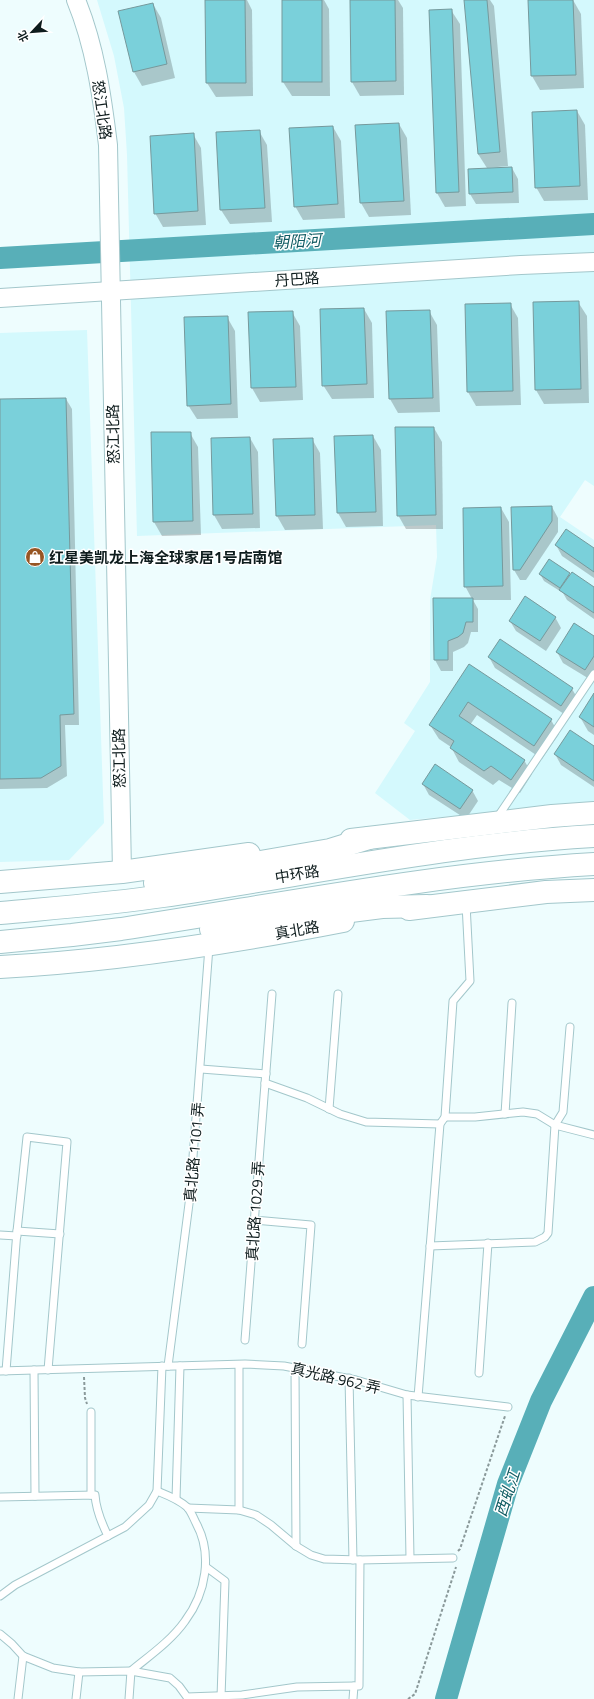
<svg xmlns="http://www.w3.org/2000/svg" width="594" height="1699" font-family="'Titillium Web','Noto Sans SC',sans-serif">
	<rect width="100%" height="100%" fill="#eefdfe"/>
	<!-- built -->
	<g fill="#d4f9fd">
		<path d="M97,0H594V486L585,480L560,517L594,540V803L410,820L375,793L415,731L404,723L430,682V600L437,557L436,525L137,536L127,155L124,108L114,56Z"/>
		<path d="M87,330L104,823L69,860L0,862V333Z"/>
	</g>
	<!-- shadow -->
	<g fill="#0003">
		<path d="M206,0H247L252,10L253,96L216,97L207,83Z"/>
		<path d="M283,0H324L329,9L330,96H292L283,82Z"/>
		<path d="M351,0H398L403,8L404,95L360,96L352,82Z"/>
		<path d="M465,0H490L494,6L508,166L487,168L478,154Z"/>
		<path d="M573,0L581,14L584,88L540,90L532,76Z"/>
		<path d="M153,4L161,18L175,78L142,86L134,72Z"/>
		<path d="M451,10L460,24L466,206L445,207L437,193L430,11Z"/>
		<path d="M577,111L585,125L588,200L544,201L536,187Z"/>
		<path d="M399,124L407,138L411,215L369,217L361,203Z"/>
		<path d="M333,127L341,141L345,218L303,220L295,206Z"/>
		<path d="M259,131L267,145L272,222L230,224L221,210L217,133Z"/>
		<path d="M193,134L201,148L206,225L163,227L155,213Z"/>
		<path d="M512,168L518,179L519,203L476,204L470,194Z"/>
		<path d="M578,302L587,316L589,403L544,404L536,390Z"/>
		<path d="M510,304L518,318L521,405L476,406L468,392Z"/>
		<path d="M364,309L372,323L374,398L332,399L323,385Z"/>
		<path d="M429,311L437,325L440,412L398,413L390,399L387,312Z"/>
		<path d="M292,312L300,326L303,400L260,402L252,388Z"/>
		<path d="M227,317L235,331L238,418L197,419L188,405Z"/>
		<path d="M66,399L72,409L79,725H65L67,776L47,788L0,789V400Z"/>
		<path d="M434,428L442,442L443,529H406L398,515Z"/>
		<path d="M190,433L198,447L201,535L162,536L154,522Z"/>
		<path d="M373,436L381,450L383,526L346,527L338,513L335,437Z"/>
		<path d="M250,438L258,452L260,528L222,529L214,515Z"/>
		<path d="M312,439L320,453L323,529L285,530L277,516Z"/>
		<path d="M552,507L558,518V532L526,580H520L514,570Z"/>
		<path d="M501,508L509,522L511,600H473L478,609V632H471L468,643L464,647L453,652V671H441L435,660L434,599H472L465,586Z"/>
		<path d="M556,545L594,550V578L562,556Z"/>
		<path d="M549,560L570,575L594,588V619L567,600L563,593L544,581L540,574Z"/>
		<path d="M555,617L561,628L546,651L516,631L510,621Z"/>
		<path d="M594,637V675L591,680L563,663L557,652Z"/>
		<path d="M489,657L572,689L578,699L567,716L495,668Z"/>
		<path d="M470,666L551,720L559,734L542,759L477,715L470,725L524,760L532,774L520,793L499,780L493,785L459,762L451,747L439,739L430,725Z"/>
		<path d="M594,695V735L588,731L580,717Z"/>
		<path d="M594,747V787L561,765L555,754Z"/>
		<path d="M423,784L472,790L478,801L466,819L429,795Z"/>
	</g>
	<g fill="none" stroke-linecap="round" stroke-linejoin="round">
		<!-- river -->
		<g stroke="#58afb8" stroke-width="22">
			<path d="M0,258L594,224"/>
			<path d="M446,1699L508,1484L541,1401L594,1297"/>
		</g>
	</g>
	<!-- building -->
	<g fill="#7ad0da" stroke="#76999c">
		<path d="M205,0H245L246,83H206Z"/>
		<rect x="282" y="0" width="40" height="82"/>
		<path d="M350,0H395L396,81L351,82Z"/>
		<path d="M464,0H487L500,152L478,154Z"/>
		<path d="M528,0H573L576,75L531,76Z"/>
		<path d="M153,3L167,64L133,72L118,11Z"/>
		<path d="M452,9L459,192L436,193L429,10Z"/>
		<path d="M577,110L580,186L535,188L532,112Z"/>
		<path d="M399,123L404,201L360,203L355,125Z"/>
		<path d="M333,126L338,204L294,207L289,128Z"/>
		<path d="M260,130L265,208L220,210L216,132Z"/>
		<path d="M194,133L198,211L154,214L150,136Z"/>
		<path d="M512,167L513,192L469,194L468,169Z"/>
		<path d="M579,301L581,389L535,390L533,302Z"/>
		<path d="M511,303L513,391L467,392L465,304Z"/>
		<path d="M364,308L367,384L322,386L320,309Z"/>
		<path d="M430,310L433,398L389,399L386,311Z"/>
		<path d="M293,311L296,387L251,388L248,312Z"/>
		<path d="M228,316L231,404L187,406L184,317Z"/>
		<path d="M66,398L74,714L60,715L61,766L41,778L0,779V399Z"/>
		<path d="M395,427H434L436,515L397,516Z"/>
		<path d="M151,432H191L193,521L153,522Z"/>
		<path d="M373,435L376,512L337,513L334,436Z"/>
		<path d="M250,437L253,514L213,515L211,438Z"/>
		<path d="M313,438L315,515L276,516L273,439Z"/>
		<path d="M552,506V521L520,570H513L511,507Z"/>
		<path d="M501,507L503,586L464,587L463,508Z"/>
		<path d="M566,529L594,548V572L555,545Z"/>
		<path d="M549,559L570,573L560,588L539,574Z"/>
		<path d="M572,572L594,587V613L559,590Z"/>
		<path d="M525,596L556,617L540,641L509,621Z"/>
		<path d="M433,598H473V622H466L463,633L458,637L448,641V660H434Z"/>
		<path d="M574,623L594,636V656L585,670L556,652Z"/>
		<path d="M500,639L573,688L561,706L488,657Z"/>
		<path d="M469,664L552,719L534,746L468,702L459,716L525,760L511,780L491,766L484,771L450,748L454,741L429,725Z"/>
		<path d="M594,693V727L579,717Z"/>
		<path d="M570,730L594,746V781L554,754Z"/>
		<path d="M435,764L473,790L460,809L422,784Z"/>
	</g>
	<g fill="none" stroke-linecap="round" stroke-linejoin="round">
		<!-- service casing -->
		<g stroke="#a3c7cb" stroke-width="9">
			<g id="service">
				<path d="M497,818L594,674"/>
				<path d="M201,1069L266,1074"/>
				<path d="M265,1083L307,1098L340,1114L366,1122L440,1124"/>
				<path d="M329,1109L338,994"/>
				<path d="M505,1114L512,1003"/>
				<path d="M445,1117H475L523,1112L537,1114L555,1125L594,1135"/>
				<path d="M254,1220L311,1225L302,1344"/>
				<path d="M17,1231L60,1234"/>
				<path d="M0,1235L17,1236"/>
				<path d="M430,1246L535,1242L545,1237L548,1233L555,1125L563,1112L570,1027"/>
				<path d="M245,1340L272,994"/>
				<path d="M168,1366L190,1196L209,947"/>
				<path d="M295,1368L296,1546"/>
				<path d="M34,1370L35,1496"/>
				<path d="M0,1371L245,1364L284,1366L356,1380L407,1395L508,1407"/>
				<path d="M6,1371L17,1231L27,1137L67,1142L48,1370"/>
				<path d="M479,1373L488,1243"/>
				<path d="M349,1378L353,1560"/>
				<path d="M407,1395L410,1558"/>
				<path d="M418,1397L440,1124L445,1117L453,1001L470,981L466,904"/>
				<path d="M91,1495V1412"/>
				<path d="M0,1497L95,1495C96,1510 101,1522 108,1536"/>
				<path d="M176,1499L180,1366"/>
				<path d="M188,1508L239,1510L256,1515L271,1525L296,1546L311,1555L324,1559L360,1560L453,1558"/>
				<path d="M239,1510V1365"/>
				<path d="M206,1567L225,1581L221,1697"/>
				<path d="M0,1596L15,1585L125,1527L149,1505L157,1491L162,1366"/>
				<path d="M0,1634L12,1644L23,1656L53,1668L79,1672L131,1671L170,1678L179,1686L187,1697L242,1695L297,1687L354,1686L353,1699"/>
				<path d="M354,1686H359L360,1560"/>
				<path d="M18,1699L23,1656"/>
				<path d="M76,1699L79,1672"/>
				<path d="M129,1699L131,1671C149,1656 171,1641 185,1621C206,1593 213,1554 196,1523C193,1517 191,1511 187,1507C178,1499 167,1495 157,1491"/>
			</g>
		</g>
		<!-- tertiary casing -->
		<g stroke="#a3c7cb" stroke-width="20">
			<g id="tertiary">
				<path d="M76,0C95,46 102,96 108,145L122,872"/>
				<path d="M0,298L521,265L594,262"/>
			</g>
		</g>
		<!-- primary casing -->
		<g stroke="#a3c7cb" stroke-width="24">
			<g id="primary">
				<path d="M351,840L552,816L594,813"/>
				<path d="M0,882L122,872L249,854"/>
				<path d="M409,909L546,892L594,890"/>
				<path d="M0,967C115,961 230,943 343,921"/>
			</g>
		</g>
		<!-- trunk casing -->
		<g stroke="#a3c7cb" stroke-width="24">
			<g id="trunk">
				<path d="M155,883L226,868L330,850L369,838"/>
				<path d="M0,913C54,908 109,904 163,896C306,875 449,844 594,836"/>
				<path d="M211,929L382,907L427,906"/>
				<path d="M0,942L72,935L121,929C278,905 436,873 594,864"/>
			</g>
		</g>
		<!-- path -->
		<g stroke="#8a999a" stroke-width="2" stroke-dasharray="3 2" stroke-linecap="butt">
			<path d="M84,1377L85,1398L87,1404"/>
			<path d="M458,1551L460,1549L505,1416"/>
			<path d="M408,1699L415,1694L456,1567"/>
		</g>
		<!-- service -->
		<use href="#service" stroke="#fff" stroke-width="7"/>
		<!-- tertiary -->
		<use href="#tertiary" stroke="#fff" stroke-width="18"/>
		<!-- primary -->
		<use href="#primary" stroke="#fff" stroke-width="22"/>
		<!-- trunk -->
		<use href="#trunk" stroke="#fff" stroke-width="22"/>
	</g>
	<!-- icons -->
	<defs>
		<g id="shop-disc" transform="scale(1)"><circle r="9.5" fill="#975523" stroke="#fff"/><path d="M-5-2.5h2.3a2.7 3.5 0 0 1 5.4 0H5L5.5 6h-11ZM-1.5-2.5h3a1.5 2.3 0 0 0-3 0Z" fill="#fff"/></g>
	</defs>
	<g fill-rule="evenodd">
		<use href="#shop-disc" x="35" y="557"/>
	</g>
	<g text-anchor="middle" dominant-baseline="central" stroke-width="3" stroke-linejoin="round" paint-order="stroke">
		<!-- street labels -->
		<g font-size="15" fill="#0e1c1d" stroke="#fff">
			<text transform="translate(102 110) rotate(82)">怒江北路</text>
			<text transform="translate(297 279) rotate(-4)">丹巴路</text>
			<text transform="translate(113 434) rotate(-91)">怒江北路</text>
			<text transform="translate(119 758) rotate(-91)">怒江北路</text>
			<text transform="translate(297 874) rotate(-9)">中环路</text>
			<text transform="translate(297 930) rotate(-10)">真北路</text>
			<text transform="translate(194 1152) rotate(-85)">真北路 1101 弄</text>
			<text transform="translate(255 1211) rotate(-86)">真北路 1029 弄</text>
			<text transform="translate(336 1378) rotate(13)">真光路 962 弄</text>
		</g>
		<!-- poi labels -->
		<g font-size="15" font-weight="bold" fill="#0e1c1d" stroke="#fff" text-anchor="start">
			<text x="49" y="557">红星美凯龙上海全球家居1号店南馆</text>
		</g>
		<!-- water labels -->
		<g font-size="16" font-style="italic" fill="#115c63" stroke="#fff">
			<text transform="translate(297 241) rotate(-3)">朝阳河</text>
			<text transform="translate(507 1493) rotate(-72)">西虬江</text>
		</g>
	</g>
	<!-- north arrow -->
	<g transform="translate(32 32) rotate(244)" stroke="#ffffff" stroke-width="3" paint-order="stroke">
	<path d="M0-3L7 15L0 10L-7 15Z" fill="#0e1c1d"/>
	<text y="-6" font-size="11" font-weight="bold" text-anchor="middle" fill="#0e1c1d">北</text>
	</g>
</svg>
